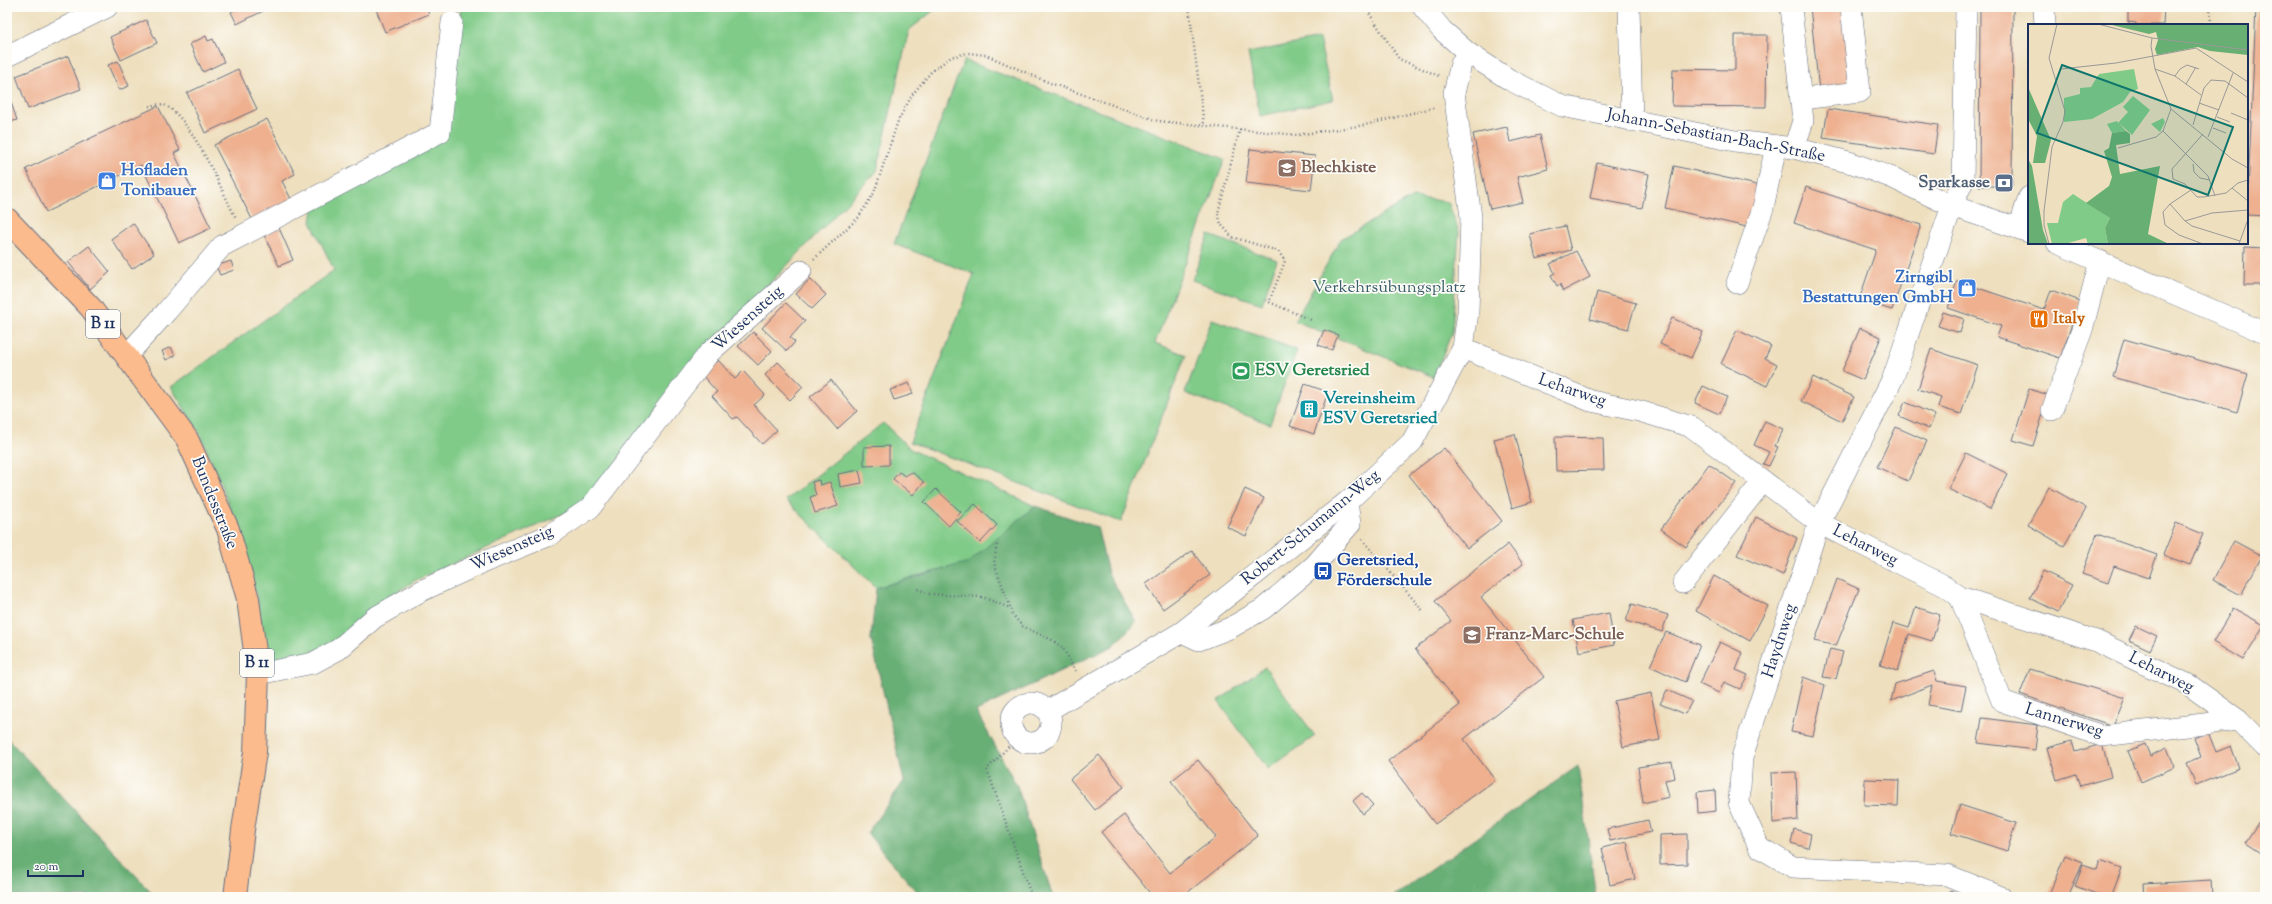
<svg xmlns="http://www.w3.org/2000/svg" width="2272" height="904" font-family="'Sorts Mill Goudy',serif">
	<rect width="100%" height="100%" fill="#fdfcf7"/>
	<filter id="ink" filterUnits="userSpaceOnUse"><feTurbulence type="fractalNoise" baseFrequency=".025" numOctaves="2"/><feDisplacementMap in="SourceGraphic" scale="8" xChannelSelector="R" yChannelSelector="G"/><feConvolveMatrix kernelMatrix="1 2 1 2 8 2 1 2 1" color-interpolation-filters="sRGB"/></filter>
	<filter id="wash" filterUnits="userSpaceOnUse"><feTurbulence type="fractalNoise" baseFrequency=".012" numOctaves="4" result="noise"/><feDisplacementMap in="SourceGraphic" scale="16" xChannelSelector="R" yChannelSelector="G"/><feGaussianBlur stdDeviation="0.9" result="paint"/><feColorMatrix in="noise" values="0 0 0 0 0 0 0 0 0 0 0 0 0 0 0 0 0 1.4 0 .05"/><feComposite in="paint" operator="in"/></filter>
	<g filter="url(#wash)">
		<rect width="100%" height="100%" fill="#eedfbe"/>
		<!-- green -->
		<g fill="#80cb88" stroke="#4e7d73">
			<path d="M461,7H938L909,30L877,171L679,379L587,503L414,581L370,610L335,642L310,653L267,661L257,599L238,527L200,434L171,387L334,270L311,222L314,204L441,138Z"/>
			<path d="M1319,39L1333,100L1260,116L1248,53Z"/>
			<path d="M964,60L1225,159L1155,343L1186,355L1121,522L910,442L974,274L894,244Z"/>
			<path d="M1413,197L1448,202L1459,231L1452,332L1434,377L1295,321L1341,239Z"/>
			<path d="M1209,235L1277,260L1262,304L1192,280Z"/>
			<path d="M1212,319L1297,350L1270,424L1185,393Z"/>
			<path d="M883,423L912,450L1035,506L968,564L916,576L876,588L786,500Z"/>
			<path d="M1265,667L1315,736L1268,769L1218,701Z"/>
		</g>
		<!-- forest -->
		<g fill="#68af74" stroke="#426f69">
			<path d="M1035,506L1097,527L1108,573L1136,622L1113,646L976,711L1017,786L1053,897H921L867,833L904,781L871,639L876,588L969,562Z"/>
			<path d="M7,738L156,897H7Z"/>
			<path d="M1578,766L1596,897H1392Z"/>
		</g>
		<g id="blocks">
			<!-- building -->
			<g fill="#eeb08f">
				<path d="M235,7H271L237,24L231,12L236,9Z"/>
				<path d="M375,7H426L429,14L385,32Z"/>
				<path d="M1810,7H1844L1853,87L1819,91Z"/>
				<path d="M1980,7H2013L2012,186H1979Z"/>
				<path d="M2128,7H2164L2163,25H2136V23L2128,22Z"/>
				<path d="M2256,7H2265V216L2247,215Z"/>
				<path d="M146,20L157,43L121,60L110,37Z"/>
				<path d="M1735,35H1767L1766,107L1672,106L1673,69L1735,70Z"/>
				<path d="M206,36L208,41L213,39L224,62L203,72L190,44Z"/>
				<path d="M68,56L81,89L28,109L16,76Z"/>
				<path d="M118,61L129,86L119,90L108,65Z"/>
				<path d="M238,69L257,109L205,133L187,93Z"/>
				<path d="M7,91L17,120L7,123Z"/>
				<path d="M158,106L180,150L174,153L211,228L179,243L141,165L46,212L26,169Z"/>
				<path d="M1828,109L1938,125L1934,154L1823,138Z"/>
				<path d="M267,119L295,174L282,181L294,205L255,225L214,145Z"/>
				<path d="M1507,127L1510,142L1540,135L1548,169L1517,177L1523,202L1490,209L1473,134Z"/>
				<path d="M1250,149L1315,156L1311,190L1246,183Z"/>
				<path d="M1597,163L1649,174L1642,208L1590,198Z"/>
				<path d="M1674,166L1761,186L1751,228L1665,208Z"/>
				<path d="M1806,187L1921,225L1892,310L1859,300L1876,250L1794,223Z"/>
				<path d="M133,223L154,254L132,269L111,239Z"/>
				<path d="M1565,226L1571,250L1536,259L1530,234Z"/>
				<path d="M279,228L293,260L279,266L264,235Z"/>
				<path d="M89,246L110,272L90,289L68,262Z"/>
				<path d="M2245,247L2265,248V285H2244Z"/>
				<path d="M1576,251L1590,277L1563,291L1560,284L1557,286L1551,275L1555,273L1550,264Z"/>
				<path d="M231,261L234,270L220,275L216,266Z"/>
				<path d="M810,279L826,295L812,309L796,294Z"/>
				<path d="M1957,281L2044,310L2051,290L2080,301L2060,358L1997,337L2001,326L1948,308Z"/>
				<path d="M1597,292L1636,303L1628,329L1590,319Z"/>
				<path d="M786,303L805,321L790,338L795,342L787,351L762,328Z"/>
				<path d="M1943,312L1964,319L1960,333L1938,326Z"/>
				<path d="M1672,318L1703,332L1691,358L1660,344Z"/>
				<path d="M1860,328L1881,337L1863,380L1842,371Z"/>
				<path d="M1324,330L1338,335L1332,350L1318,345Z"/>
				<path d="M1737,330L1771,346L1765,358L1777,364L1767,386L1721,364Z"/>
				<path d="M753,332L772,351L758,365L738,346Z"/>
				<path d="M2124,339L2248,374L2237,412L2113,377Z"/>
				<path d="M171,347L175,356L166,360L162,351Z"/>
				<path d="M1931,349L1978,365L1961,414L1938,407L1941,397L1918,389Z"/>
				<path d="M718,360L735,379L743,371L765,395L754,405L777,430L762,444L737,417L733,419L712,396L717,392L702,375Z"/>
				<path d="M778,362L803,387L790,400L765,375Z"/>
				<path d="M1813,377L1854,397L1842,421L1801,401Z"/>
				<path d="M831,380L857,411L837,429L810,397Z"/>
				<path d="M909,383L913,394L894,400L890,390Z"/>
				<path d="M1305,384L1328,392L1314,434L1290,426Z"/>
				<path d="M1703,386L1727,397L1719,414L1695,403Z"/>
				<path d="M2029,389L2049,395L2033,446L2013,440Z"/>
				<path d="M1905,402L1935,415L1929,429L1899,416Z"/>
				<path d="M1765,421L1783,429L1775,446L1778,447L1769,466L1763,464L1769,452L1754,445Z"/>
				<path d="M1896,427L1927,441L1908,481L1877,467Z"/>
				<path d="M1515,434L1532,502L1512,508L1494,439Z"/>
				<path d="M1555,437L1603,438L1604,470L1556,471Z"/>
				<path d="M889,446V465L864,466V447Z"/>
				<path d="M1444,448L1502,521L1467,548L1409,475Z"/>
				<path d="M1966,453L2008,474L1990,509L1948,489Z"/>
				<path d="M1709,464L1736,483L1686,547L1661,529Z"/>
				<path d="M859,470L862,483L840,487L838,474Z"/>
				<path d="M899,472L905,476L912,472L924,482L913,495L893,479Z"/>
				<path d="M819,480L820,485L830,482L838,506L815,513L810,497L816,495L812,482Z"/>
				<path d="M2049,487L2086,508L2064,546L2028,525Z"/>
				<path d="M936,489L961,512L949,526L924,502Z"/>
				<path d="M1245,489L1264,498L1246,536L1227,527Z"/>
				<path d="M975,504L997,525L980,543L957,521Z"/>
				<path d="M1756,517L1797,538L1783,575L1737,555Z"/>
				<path d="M2176,523L2203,534L2190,565L2163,555Z"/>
				<path d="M2097,534L2157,555L2149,578L2114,566L2108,583L2082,574Z"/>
				<path d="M2234,541L2262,556L2241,595L2213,580Z"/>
				<path d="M1508,544L1523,564L1481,597L1544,677L1464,739L1495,780L1435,824L1388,761L1460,705L1415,649L1451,621L1435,601Z"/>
				<path d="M1192,551L1210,575L1163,609L1146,584Z"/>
				<path d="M2043,571L2072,585L2058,612L2030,598Z"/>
				<path d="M1714,576L1768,606L1750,641L1696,611Z"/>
				<path d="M1837,579L1859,589L1836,646L1815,641Z"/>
				<path d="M1632,604L1668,615L1662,632L1626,621Z"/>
				<path d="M1916,607L1940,615L1932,641L1909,634L1898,671L1880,665L1893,623L1909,628Z"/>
				<path d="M2233,608L2264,625L2243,660L2213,642Z"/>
				<path d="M1609,613L1614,645L1579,652L1573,620Z"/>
				<path d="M2136,626L2157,636L2150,650L2129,640Z"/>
				<path d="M1666,632L1700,645L1685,682L1650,666Z"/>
				<path d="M1720,642L1743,653L1736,670L1748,675L1740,689L1724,682L1719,693L1699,684Z"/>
				<path d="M1830,649L1843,652L1836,679L1823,677Z"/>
				<path d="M2030,669L2125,698L2113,726L2020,694Z"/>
				<path d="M1934,671L1937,681L1966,686L1961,711L1928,705L1932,685L1891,701L1895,684Z"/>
				<path d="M1803,677L1825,685L1813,736L1791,732Z"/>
				<path d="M1667,690L1692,701L1685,714L1660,704Z"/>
				<path d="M1651,693L1660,740L1623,747L1614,701Z"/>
				<path d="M1982,718L2038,725L2035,750L1978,743Z"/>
				<path d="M2208,732L2216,752L2231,746L2239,768L2196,785L2187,763L2201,757L2194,738Z"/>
				<path d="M2072,741L2075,752L2102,744L2111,777L2080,786L2076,774L2057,780L2047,748Z"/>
				<path d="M2145,744L2150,756L2167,748L2175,767L2141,782L2128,751Z"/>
				<path d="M1099,755L1124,787L1095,810L1070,779Z"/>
				<path d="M1198,760L1258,836L1182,897H1153L1101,832L1124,815L1170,873L1216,837L1171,781Z"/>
				<path d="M1672,762L1675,778L1665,780L1669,797L1643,803L1638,767Z"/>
				<path d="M1796,772L1798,820L1773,823L1771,773Z"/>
				<path d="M1865,779L1899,780L1898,806L1864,805Z"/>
				<path d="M1715,790L1716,811L1698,813L1697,792Z"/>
				<path d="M1362,793L1373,805L1363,814L1353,801Z"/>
				<path d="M1960,805L2016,823L2007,851L1951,833Z"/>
				<path d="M2265,812V856L2245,843Z"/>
				<path d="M1648,820L1651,832L1610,841L1607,829Z"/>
				<path d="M1794,829L1811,834L1808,848L1791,843Z"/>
				<path d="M1687,834V864L1660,865V835Z"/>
				<path d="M1627,842L1635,879L1610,885L1602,848Z"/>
				<path d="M2065,855L2083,862L2068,897H2048Z"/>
				<path d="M2100,860L2122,868L2111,897H2104L2075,886L2083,865L2097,870Z"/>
				<path d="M2211,880L2212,897H2145L2144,884Z"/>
				<path d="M1950,890L1965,897H1946Z"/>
			</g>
		</g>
	</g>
	<g filter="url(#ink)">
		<use href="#blocks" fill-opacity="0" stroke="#656d80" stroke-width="1"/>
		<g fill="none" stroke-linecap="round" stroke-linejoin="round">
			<!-- minor casing -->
			<g stroke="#656d80" stroke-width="22">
				<g id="minor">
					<path d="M1423,7L1442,30L1468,53L1510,80L1562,106L1735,141L1794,148L1852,163L1893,178L1952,206L2029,232"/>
					<path d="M1629,7L1632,121"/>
					<path d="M1791,7L1803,121L1794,148"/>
					<path d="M1966,7L1963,181L1952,206L1893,378L1819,523L1742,757L1739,803L1759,847L1793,867L1947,875L2001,897"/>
					<path d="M2044,7L2045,25"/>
					<path d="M9,55L107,7"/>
					<path d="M1801,99L1860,92L1851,7"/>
					<path d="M2019,228L2029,197"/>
					<path d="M2057,243L2265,333"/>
					<path d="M1737,283L1763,208L1776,146"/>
					<path d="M1463,348L1591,401L1639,411L1692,427L1819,523L1945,586L1960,597L2096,641L2189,685L2238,720L2265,747"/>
					<path d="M127,355L167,311L222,246L440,132L452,22"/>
					<path d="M2052,410L2082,330L2100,261"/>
					<path d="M1683,583L1763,481"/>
					<path d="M1960,597L2002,701L2102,736L2238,720"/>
					<path d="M1182,632L1199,640L1230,628L1263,609L1315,565L1350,524L1347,502"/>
					<path d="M258,674L313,663L339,649L374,618L421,591L479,564L550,535L590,508L709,353L801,271"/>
					<circle cx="1031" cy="723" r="20"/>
					<path d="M1047,711L1182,632L1347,502L1412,442L1463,348L1468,312L1471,217L1454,93L1461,64L1468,53"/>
				</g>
			</g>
			<!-- major casing -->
			<g stroke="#656d80" stroke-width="24">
				<path id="major" d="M7,219L91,308L187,439L228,529L248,599L258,674L255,752L243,830L235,897"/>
			</g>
			<!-- path -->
			<g stroke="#656d80" stroke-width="2.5" stroke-dasharray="1 3" stroke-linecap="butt">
				<path d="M1189,7L1204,125"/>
				<path d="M1365,7L1399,59L1439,76"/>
				<path d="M2210,7L2211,25"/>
				<path d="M149,106C154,106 160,103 164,105C191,116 222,192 236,218"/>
				<path d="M1240,129L1218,213L1221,224L1232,237L1278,251L1285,261L1269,302L1311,320"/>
				<path d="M814,259L858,218L874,193L898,121L912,95L931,72L951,57L968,53L986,55L1050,83L1158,121L1297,135L1365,125L1436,107"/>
				<path d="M1362,539L1424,612"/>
				<path d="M997,545L994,563L1013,615L1022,626L1052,640L1063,648L1076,672"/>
				<path d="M918,589L929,594L982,597L1010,608"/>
				<path d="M1017,738L987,769L1032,897"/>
			</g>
			<!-- minor -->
			<use href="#minor" stroke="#fff" stroke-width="21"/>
			<!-- major -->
			<use href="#major" stroke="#fbbb8d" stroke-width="22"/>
		</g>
	</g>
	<!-- icons -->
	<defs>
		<g id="school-square" transform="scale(1)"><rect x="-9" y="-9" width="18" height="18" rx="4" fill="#8d6e63" stroke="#fdfcf7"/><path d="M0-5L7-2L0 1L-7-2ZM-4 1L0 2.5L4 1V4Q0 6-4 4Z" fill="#fff"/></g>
		<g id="shop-square" transform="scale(1)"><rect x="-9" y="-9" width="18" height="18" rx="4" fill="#3f7fe0" stroke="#fdfcf7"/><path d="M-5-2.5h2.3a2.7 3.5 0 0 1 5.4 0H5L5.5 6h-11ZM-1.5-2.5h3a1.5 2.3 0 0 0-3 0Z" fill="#fff"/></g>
		<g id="bank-square" transform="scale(1)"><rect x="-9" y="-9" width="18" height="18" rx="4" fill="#5c6f8a" stroke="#fdfcf7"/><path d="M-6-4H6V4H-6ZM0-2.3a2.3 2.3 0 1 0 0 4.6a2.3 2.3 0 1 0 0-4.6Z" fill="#fff"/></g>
		<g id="restaurant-square" transform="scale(1)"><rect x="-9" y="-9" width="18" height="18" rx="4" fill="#e8710a" stroke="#fdfcf7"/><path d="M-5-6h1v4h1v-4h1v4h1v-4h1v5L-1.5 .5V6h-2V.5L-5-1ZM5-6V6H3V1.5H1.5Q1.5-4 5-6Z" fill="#fff"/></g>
		<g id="stadium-square" transform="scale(1)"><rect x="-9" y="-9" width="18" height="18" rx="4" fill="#2e9e5b" stroke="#fdfcf7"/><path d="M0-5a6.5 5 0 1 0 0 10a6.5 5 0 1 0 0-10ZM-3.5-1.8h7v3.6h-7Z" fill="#fff"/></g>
		<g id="building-square" transform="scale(1)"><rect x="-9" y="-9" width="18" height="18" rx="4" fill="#0f9aa8" stroke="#fdfcf7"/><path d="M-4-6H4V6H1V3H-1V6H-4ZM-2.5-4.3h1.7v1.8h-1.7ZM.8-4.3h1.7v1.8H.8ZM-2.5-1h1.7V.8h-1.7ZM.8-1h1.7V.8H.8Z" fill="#fff"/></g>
		<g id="bus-square" transform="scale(1)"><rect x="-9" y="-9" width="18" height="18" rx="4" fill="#1a4fb4" stroke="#fdfcf7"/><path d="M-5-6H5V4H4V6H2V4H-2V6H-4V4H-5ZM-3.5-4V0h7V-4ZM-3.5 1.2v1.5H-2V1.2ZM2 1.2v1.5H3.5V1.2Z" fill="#fff"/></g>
	</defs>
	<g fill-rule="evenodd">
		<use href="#school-square" x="1287" y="168"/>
		<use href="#shop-square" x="107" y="181"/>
		<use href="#bank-square" x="2004" y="183"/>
		<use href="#shop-square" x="1967" y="288"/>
		<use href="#restaurant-square" x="2039" y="319"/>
		<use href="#stadium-square" x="1241" y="371"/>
		<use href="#building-square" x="1309" y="409"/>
		<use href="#bus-square" x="1323" y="571"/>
		<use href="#school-square" x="1472" y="635"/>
	</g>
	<g text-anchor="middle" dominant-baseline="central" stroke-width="3.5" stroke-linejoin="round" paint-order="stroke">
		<!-- shield labels -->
		<g fill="#fdfcf7" stroke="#5f6c8c" stroke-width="1">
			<rect x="86" y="310" width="34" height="28" rx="3"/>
			<rect x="240" y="649" width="34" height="28" rx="3"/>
		</g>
		<g font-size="16" font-weight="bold" fill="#1b2f5e">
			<text x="103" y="324">B 11</text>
			<text x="257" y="663">B 11</text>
		</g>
		<!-- street labels -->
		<g font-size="17" fill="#1b2f5e" stroke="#fdfcf7">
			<text transform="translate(1716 136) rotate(11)">Johann-Sebastian-Bach-Straße</text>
			<text transform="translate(748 319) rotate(-42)">Wiesensteig</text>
			<text transform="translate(1572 391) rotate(19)">Leharweg</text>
			<text transform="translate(214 503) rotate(68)">Bundesstraße</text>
			<text transform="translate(1311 528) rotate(-39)">Robert-Schumann-Weg</text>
			<text transform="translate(1865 546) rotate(27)">Leharweg</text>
			<text transform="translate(512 549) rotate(-24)">Wiesensteig</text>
			<text transform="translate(1780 641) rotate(-72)">Haydnweg</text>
			<text transform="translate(2161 673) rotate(27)">Leharweg</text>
			<text transform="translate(2064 721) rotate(17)">Lannerweg</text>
		</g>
		<!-- education labels -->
		<g font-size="17" font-weight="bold" fill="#785e54" stroke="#fdfcf7" text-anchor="start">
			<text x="1301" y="168">Blechkiste</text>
			<text x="1486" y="635">Franz-Marc-Schule</text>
		</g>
		<!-- shop labels -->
		<g font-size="17" font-weight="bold" fill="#366cbe" stroke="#fdfcf7" text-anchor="start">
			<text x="121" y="171">Hofladen<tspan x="121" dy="20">Tonibauer</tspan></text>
			<text x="1953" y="278" text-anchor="end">Zirngibl<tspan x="1953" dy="20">Bestattungen GmbH</tspan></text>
		</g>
		<!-- service labels -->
		<g font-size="17" font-weight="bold" fill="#4e5e75" stroke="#fdfcf7" text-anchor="end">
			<text x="1990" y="183">Sparkasse</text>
		</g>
		<!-- park labels -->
		<g font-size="17" fill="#395e6b" stroke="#fdfcf7">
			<text x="1389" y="288">Verkehrsübungsplatz</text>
		</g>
		<!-- food labels -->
		<g font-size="17" font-weight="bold" fill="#c56008" stroke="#fdfcf7" text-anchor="start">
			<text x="2053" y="319">Italy</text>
		</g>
		<!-- leisure labels -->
		<g font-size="17" font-weight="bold" fill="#27864d" stroke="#fdfcf7" text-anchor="start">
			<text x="1255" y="371">ESV Geretsried</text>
		</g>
		<!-- culture labels -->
		<g font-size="17" font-weight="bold" fill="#0d838f" stroke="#fdfcf7" text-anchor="start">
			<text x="1323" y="399">Vereinsheim<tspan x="1323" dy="20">ESV Geretsried</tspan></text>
		</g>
		<!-- transit labels -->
		<g font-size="17" font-weight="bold" fill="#164399" stroke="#fdfcf7" text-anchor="start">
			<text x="1337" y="561">Geretsried,<tspan x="1337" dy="20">Förderschule</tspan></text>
		</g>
	</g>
	<!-- overview -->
	<g transform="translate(2028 24)">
		<rect width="220" height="220" fill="#eedfbe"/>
		<path d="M106,45L110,65L102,68L95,78L64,95L36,98V74L52,70V64L63,63L71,50ZM105,72L122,86L104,111L91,99L98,107L84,109L79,100L89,97L90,99L100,88L95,83ZM135,94L137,98L132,108L123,100ZM45,170L82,194L77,204L80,220H60L58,214L37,220H24L19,199H30L35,178Z" fill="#80cb88"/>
		<path d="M80,0H220V31L182,27L170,23L129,31L127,25L130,16L128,8L121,10ZM0,63L23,116L17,139H5L9,112L0,95ZM98,107L102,110V119L88,121L92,150L132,142L120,210L141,220H80L77,204L82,194L58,179L81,162L84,153L76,127L81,124L84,109ZM0,135L4,142L15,206L20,220H0Z" fill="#68af74"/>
		<path fill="none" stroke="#9a9998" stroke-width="1" d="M70,0L124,14L220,26M124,14L123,22L127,45L143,85L204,135L220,144M33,45L88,39L168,24L220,58M127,45L147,52L173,71M147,52L152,45L159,41L171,45M158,60L168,43M171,79L191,86M203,89L220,96M189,93L202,98M165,101L176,64L183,56L197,57L220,74M185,104L198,109M135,107L180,152L187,172M175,110L144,145L145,155L157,160L169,173H176L198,169L210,159L220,156M180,113L205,49M90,124L128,113L135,107L143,85M165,140L166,148L172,154L182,156M204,164L220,177M163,166L142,180L157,197L184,189L220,186M142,180L135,188L137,201L151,211L175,220M157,197L164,202L212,217M21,220L16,201V187L24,123L35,98L37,87L21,34L29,0M211,220L220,195"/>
		<path fill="#0f766e" fill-opacity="0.15" stroke="#0f766e" stroke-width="2" d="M34,41L205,103L180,171L9,109Z"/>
		<rect width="220" height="220" fill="none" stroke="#1b2f5e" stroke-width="2"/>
	</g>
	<!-- margin -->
	<rect width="2272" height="904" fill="none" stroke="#fdfcf7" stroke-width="24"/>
	<!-- scale -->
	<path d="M28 870v6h55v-6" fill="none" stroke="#1b2f5e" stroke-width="2"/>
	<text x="34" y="870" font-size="12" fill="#1b2f5e" stroke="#fdfcf7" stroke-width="3" paint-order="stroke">20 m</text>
</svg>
